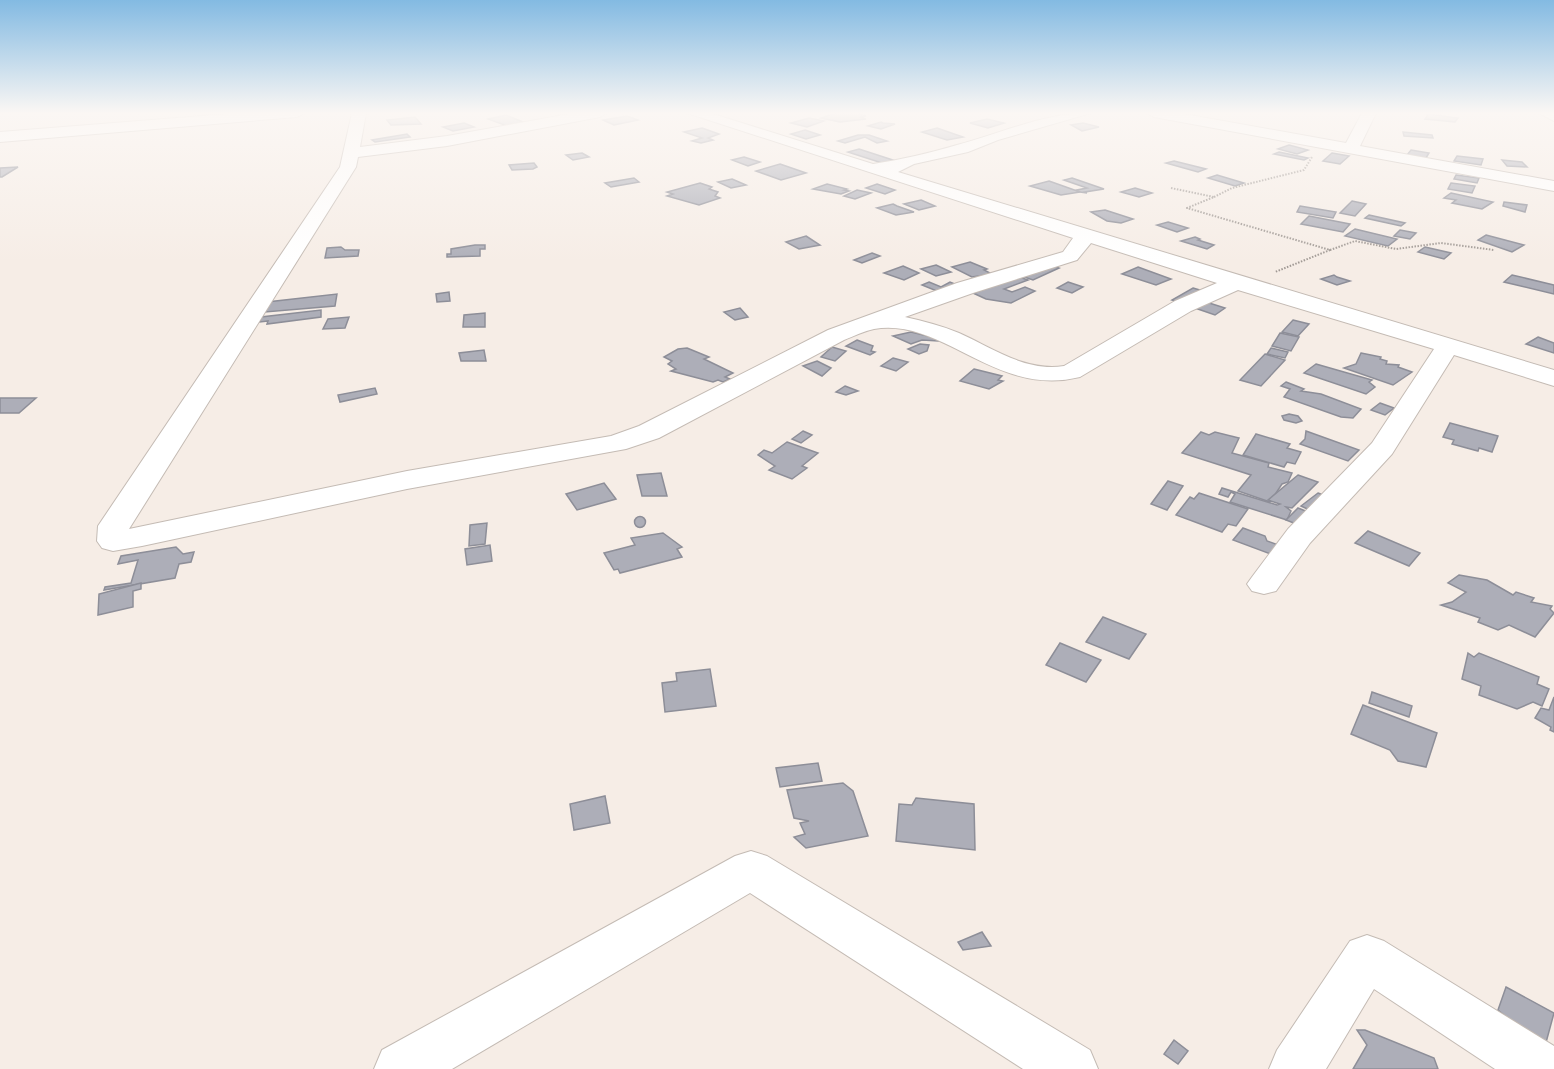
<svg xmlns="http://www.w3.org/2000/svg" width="1554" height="1069" font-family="'Playfair Display',serif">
	<rect width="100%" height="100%" fill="#f6ede6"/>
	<!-- building -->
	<g fill="#adaeb8" stroke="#8d8e98" stroke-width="1.5">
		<path d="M836,113H857L866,116L860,117L866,119L840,122L821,118Z"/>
		<path d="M1428,114L1458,118L1455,122L1425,119Z"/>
		<path d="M506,115L528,124L510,127L488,119Z"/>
		<path d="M627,116L638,120L614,125L603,120Z"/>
		<path d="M415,117L421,124L391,125L387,120Z"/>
		<path d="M809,118L824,121L807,127L791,123Z"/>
		<path d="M987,119L1004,123L988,128L970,123Z"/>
		<path d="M881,122L883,123L895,124L881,129L868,126Z"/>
		<path d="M464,123L474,127L453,131L443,127Z"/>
		<path d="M1083,123L1099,127L1082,131L1071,125Z"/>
		<path d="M702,128L719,134L708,138L713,140L701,143L692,141L702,138L684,132Z"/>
		<path d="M937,128L963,137L947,140L922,132Z"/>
		<path d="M805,130L820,135L806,139L791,134Z"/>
		<path d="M1403,132L1432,135L1433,138L1404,136Z"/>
		<path d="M407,134L410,137L375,142L372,140Z"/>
		<path d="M858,135H869L887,141L877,143L865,137L845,143L838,141Z"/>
		<path d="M1289,145L1308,150L1297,154L1278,149Z"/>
		<path d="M859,149L899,162L885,164L848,152Z"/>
		<path d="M1411,150L1429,153L1426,158L1407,155Z"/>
		<path d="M1279,152L1308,158L1304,160L1274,154Z"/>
		<path d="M582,153L589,157L573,160L566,155Z"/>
		<path d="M1332,153L1349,156L1340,164L1323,161Z"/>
		<path d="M1457,156L1483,159L1481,165L1454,161Z"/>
		<path d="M744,157L760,162L748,166L732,160Z"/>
		<path d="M1502,160L1522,162L1527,167L1507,166Z"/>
		<path d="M1174,161L1206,169L1198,172L1166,163Z"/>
		<path d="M534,163L537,167L533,169L512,170L509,165Z"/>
		<path d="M780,164L806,173L781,180L756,171Z"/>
		<path d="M18,167L2,177H0V168Z"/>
		<path d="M1217,175L1244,183L1235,186L1208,178Z"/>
		<path d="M1456,175L1479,178L1477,183L1454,179Z"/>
		<path d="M634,178L639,182L611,187L605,183Z"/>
		<path d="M1072,178L1104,189L1085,192L1087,193L1080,192L1077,190L1087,188L1064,180Z"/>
		<path d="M732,179L746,185L731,188L718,182Z"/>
		<path d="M1049,181L1080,192L1061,195L1030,186Z"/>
		<path d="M700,183L712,187L709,189L718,192L715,196L720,198L699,205L667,196L673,194L667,192Z"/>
		<path d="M1451,183L1475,186L1472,193L1448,189Z"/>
		<path d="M827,184L847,189L844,190L849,191L841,194L813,189Z"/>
		<path d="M877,184L895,190L885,194L866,188Z"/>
		<path d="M1135,188L1152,193L1139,197L1121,192Z"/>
		<path d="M857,190L871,193L855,199L844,196Z"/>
		<path d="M1451,193L1493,202L1482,209L1452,203L1456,200L1444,198Z"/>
		<path d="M921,200L935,206L919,210L904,204Z"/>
		<path d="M1352,201L1366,204L1355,216L1340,213Z"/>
		<path d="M1504,202L1527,205L1525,212L1503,206Z"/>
		<path d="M893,204L897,206L914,212L896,215L877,208Z"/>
		<path d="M1300,206L1336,212L1333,218L1297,212Z"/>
		<path d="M1105,210L1133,219L1121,223L1107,221L1091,212Z"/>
		<path d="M1369,215L1405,223L1401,226L1365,218Z"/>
		<path d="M1309,216L1350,224L1343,232L1301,224Z"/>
		<path d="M1168,222L1188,228L1177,232L1157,225Z"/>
		<path d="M1355,229L1397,239L1388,246L1345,236Z"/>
		<path d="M1400,230L1416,233L1410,239L1394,236Z"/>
		<path d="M1486,235L1524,245L1512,252L1478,240Z"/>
		<path d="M806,236L820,245L799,249L786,242Z"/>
		<path d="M1195,237L1200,239L1198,240L1214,245L1207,249L1181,241Z"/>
		<path d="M475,245H485V249H480V256L447,257V254H451V249Z"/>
		<path d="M341,247L345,250H359L358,256L325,258L327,248Z"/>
		<path d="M1425,247L1451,253L1444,259L1418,252Z"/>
		<path d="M872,253L880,256L862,263L854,260Z"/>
		<path d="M970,262L987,269L984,270L992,274L972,277L952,267Z"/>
		<path d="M936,265L951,272L936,276L921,269Z"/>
		<path d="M1050,265L1059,268L1033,280L1024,277Z"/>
		<path d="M903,266L919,273L904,280L884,273Z"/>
		<path d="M1138,267L1171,279L1156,285L1122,274Z"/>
		<path d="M1334,275L1337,277L1350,281L1337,285L1321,279Z"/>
		<path d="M1512,275L1554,285V294L1504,282Z"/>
		<path d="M1019,277L1028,280L1004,289L1012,292L1025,287L1035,291L1011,303L986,299L973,293Z"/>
		<path d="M929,282L941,287L950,282L957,285L944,294L922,285Z"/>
		<path d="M1068,282L1083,287L1072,293L1057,288Z"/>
		<path d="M1193,288L1203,291L1182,303L1172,300Z"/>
		<path d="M449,292L450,301L437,302L436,294Z"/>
		<path d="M337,294L335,306L265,312L267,302Z"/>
		<path d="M1206,302L1225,308L1215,315L1195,308Z"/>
		<path d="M740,308L748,317L735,320L724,312Z"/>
		<path d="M321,310V317L267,324L268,321L260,322L261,317Z"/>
		<path d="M485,313V327H463L464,315Z"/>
		<path d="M349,317L345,328L323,329L328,319Z"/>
		<path d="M1293,320L1309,324L1298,336L1282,332Z"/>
		<path d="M911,332L932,337L939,341L922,340L911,344L893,336Z"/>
		<path d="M1280,333L1299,337L1291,351L1272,346Z"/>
		<path d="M1538,337L1554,343V353L1526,344Z"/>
		<path d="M857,340L873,346L871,351L875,352L870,355L846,346Z"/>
		<path d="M920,344L929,345L927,351L919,354L908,349Z"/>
		<path d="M832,347L846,351L835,361L821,357Z"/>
		<path d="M687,348L709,357L704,359L733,373L725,377L730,379L723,382L718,380L713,382L671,371L676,369L668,364L672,361L664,357L678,349Z"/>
		<path d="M1271,348L1288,352L1285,358L1267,354Z"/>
		<path d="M484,350L486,361H461L459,353Z"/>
		<path d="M1361,353L1381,357L1380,359L1387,361L1386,364L1399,365L1398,367L1412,372L1393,385L1344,368L1356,364Z"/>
		<path d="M1265,354L1285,360L1261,386L1240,380Z"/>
		<path d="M893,358L908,362L896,371L881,366Z"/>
		<path d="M817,361L831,368L822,376L803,366Z"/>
		<path d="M1316,364L1372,380L1369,382L1375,387L1366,394L1304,373Z"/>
		<path d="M974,369L1002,376L998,380L1003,381L989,389L960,381Z"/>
		<path d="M1286,382L1304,389L1301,391L1321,394L1361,409L1353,418L1341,417L1284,397L1290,389L1281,386Z"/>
		<path d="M845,386L858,391L846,395L836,392Z"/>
		<path d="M375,388L377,394L340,402L338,395Z"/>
		<path d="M0,398H36L19,413H0Z"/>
		<path d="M1380,403L1394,408L1385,415L1371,410Z"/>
		<path d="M1289,414L1298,416L1302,421L1296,423L1284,420L1282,416Z"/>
		<path d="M1450,423L1498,436L1492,452L1479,448L1478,451L1452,444L1454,440L1443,437Z"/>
		<path d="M803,431L812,435L801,443L792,439Z"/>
		<path d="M1306,431L1359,450L1348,461L1300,444L1305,439Z"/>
		<path d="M1201,432L1209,435L1215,432L1239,438L1232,453L1269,463L1268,467L1292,473L1288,482L1282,484L1270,502L1238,491L1251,475L1182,453Z"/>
		<path d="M1256,434L1290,444L1287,448L1301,452L1295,464L1287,462L1284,467L1243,455Z"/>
		<path d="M787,442L818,453L802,466L807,468L792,479L769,470L775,466L758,455L764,450L772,453Z"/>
		<path d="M661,473L667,496H642L637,475Z"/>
		<path d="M1298,475L1318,482L1292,508L1286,507L1291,511L1287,520L1230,502L1235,494L1231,492L1228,497L1219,494L1222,488L1277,505L1280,504L1268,500Z"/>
		<path d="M1168,481L1183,486L1167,510L1151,504Z"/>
		<path d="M604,483L616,499L577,510L566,494Z"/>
		<path d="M1199,493L1248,509L1236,526L1228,524L1222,532L1176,515L1190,497L1194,499Z"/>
		<path d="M1318,493L1333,499L1316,513L1301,506Z"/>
		<path d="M1298,508L1316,515L1304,527L1286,520Z"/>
		<circle cx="640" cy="522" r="5.5"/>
		<path d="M487,523L485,544L469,546L470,525Z"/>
		<path d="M1243,528L1265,536L1267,541L1284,547L1276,556L1233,540Z"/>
		<path d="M1368,531L1420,553L1409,566L1355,543Z"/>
		<path d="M663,533L682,547L677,549L682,557L620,573L618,569L614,570L604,553L635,545L631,538Z"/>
		<path d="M490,545L492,561L467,565L465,549Z"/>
		<path d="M176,547L183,554L194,552L191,562L179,564L175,578L104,590L105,587L131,583L138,560L118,564L121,556Z"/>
		<path d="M1459,575L1487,580L1513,595L1516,592L1534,598L1531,602L1552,606L1550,609L1554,613L1535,637L1509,625L1498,630L1478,622L1480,618L1441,605L1452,602L1466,592L1448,583Z"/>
		<path d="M141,583V589L133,591V607L98,615L99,594Z"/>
		<path d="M1103,617L1146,634L1129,659L1086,642Z"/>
		<path d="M1060,643L1101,660L1086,682L1046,665Z"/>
		<path d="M1468,653L1474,657L1479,653L1539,677L1537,684L1549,689L1542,706L1533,702L1517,709L1479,695L1481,686L1462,679Z"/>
		<path d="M710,669L716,706L665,712L662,683L677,681L676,673Z"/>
		<path d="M1372,692L1412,706L1409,717L1369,703Z"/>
		<path d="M1554,697V732L1550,730L1551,727L1535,718L1541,708L1549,710Z"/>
		<path d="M1363,705L1437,733L1426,767L1398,761L1390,750L1351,734Z"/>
		<path d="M818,763L822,781L780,787L776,768Z"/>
		<path d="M843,783L853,791L868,836L806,848L794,837L805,834L800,823L809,821L794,818L787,790Z"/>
		<path d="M605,796L610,823L574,830L570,804Z"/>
		<path d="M916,798L974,804L975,850L896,841L899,804L912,805Z"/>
		<path d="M982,932L991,946L963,950L958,942Z"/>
		<path d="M1506,987L1554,1013L1544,1050L1498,1010Z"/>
		<path d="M1357,1030H1365L1434,1058L1438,1069H1353L1367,1045Z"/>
		<path d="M1174,1040L1188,1051L1178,1064L1164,1054Z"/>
	</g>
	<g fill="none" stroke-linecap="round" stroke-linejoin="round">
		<!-- minor casing -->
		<g stroke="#c4bbb4" stroke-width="2">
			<g id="minor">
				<path d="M240,113H304L297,117L0,142V132Z"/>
				<path d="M352,113H366L360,147L447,136L575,113H607L600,117L447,146L358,157L356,167L129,529L407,471L611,436L639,426L828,330L957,283L1063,252L1073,238L687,113H710L873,164C900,160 930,153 957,145C1002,133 1044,113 1091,113L998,140L968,152L914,164L898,172L1554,370V386L1454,355L1392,454L1310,543L1276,591L1264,594L1252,591L1247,584L1252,577L1288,529L1372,443L1434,349L1238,290L1191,311L1080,377C995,398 943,317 874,329C864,331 854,336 844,340L659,438L626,449L407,489L142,546L113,551L102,548L97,541L98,526L340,167ZM1091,243L1217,283L1175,301L1064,366C1025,372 993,348 959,333C942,326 924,321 905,317L973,293L1077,260Z"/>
				<path d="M1147,113H1179L1346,143L1362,113H1376L1360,146L1554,181V191L1154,117Z"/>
				<path d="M1539,113H1554V121Z"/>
				<path d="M751,851L767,856L1090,1050L1098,1069H1023L750,893L452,1069H374L382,1050L735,856Z"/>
				<path d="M1367,935L1384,941L1554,1046V1069H1495L1374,989L1326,1069H1269L1277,1050L1350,941Z"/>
			</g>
		</g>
		<!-- path -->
		<g stroke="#a09994" stroke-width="2" stroke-dasharray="1.5 1.5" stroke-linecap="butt">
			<path d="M1171,188L1214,197L1187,208L1330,250L1275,272"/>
			<path d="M1214,197L1232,188L1304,170L1312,157"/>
			<path d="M1330,250L1355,241L1396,249L1441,243L1494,250"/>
		</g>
		<!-- minor -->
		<use href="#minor" fill="#fff" fill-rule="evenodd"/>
	</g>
	<!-- sky -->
	<linearGradient id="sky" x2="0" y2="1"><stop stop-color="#83bae2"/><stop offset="0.43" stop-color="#fbf7f4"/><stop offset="1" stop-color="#fbf7f4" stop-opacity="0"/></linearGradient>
	<rect width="1554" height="263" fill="url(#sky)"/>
</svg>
